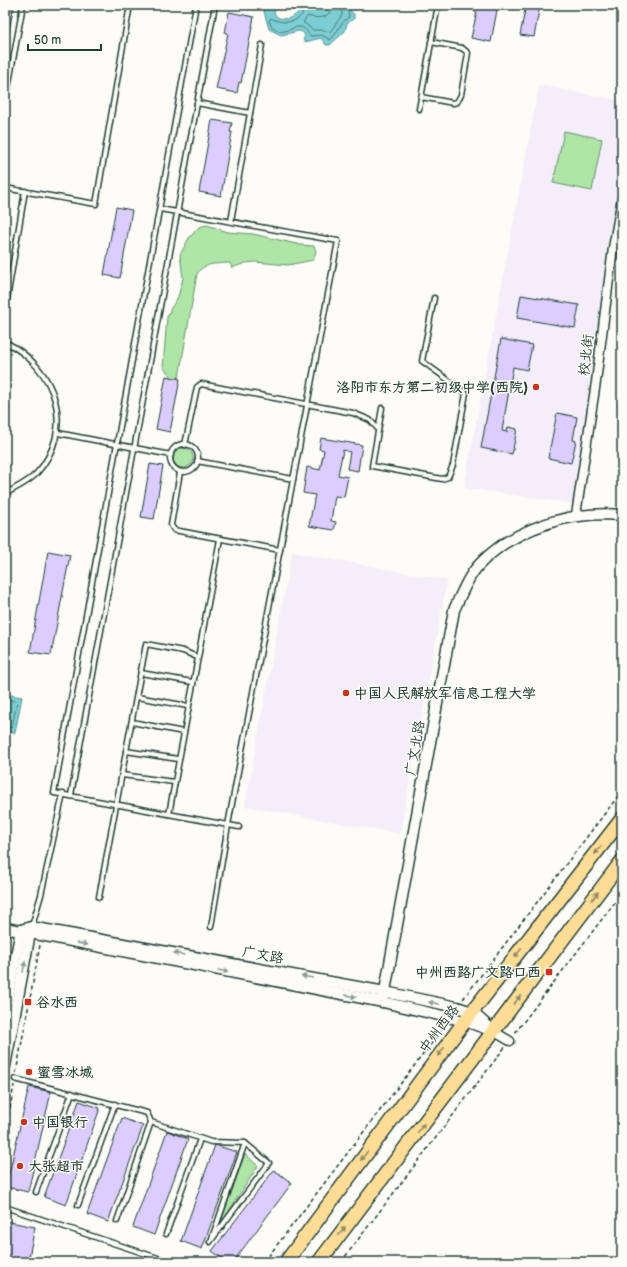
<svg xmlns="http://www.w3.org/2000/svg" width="627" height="1267" font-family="'Balsamiq Sans','LXGW WenKai TC',sans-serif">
	<rect width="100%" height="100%" fill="#fdfcf7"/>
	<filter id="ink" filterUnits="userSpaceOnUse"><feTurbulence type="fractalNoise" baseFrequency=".025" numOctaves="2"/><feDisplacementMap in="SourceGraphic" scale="8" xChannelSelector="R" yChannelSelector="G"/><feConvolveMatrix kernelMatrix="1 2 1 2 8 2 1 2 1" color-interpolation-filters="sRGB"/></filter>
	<g filter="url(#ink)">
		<!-- built -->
		<g fill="#f3eef9">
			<path d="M539,85L622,101V173L608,245L575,504L464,488Z"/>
			<path d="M292,552L447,580L400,834L245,806Z"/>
		</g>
		<!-- green -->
		<g fill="#afe5a7" stroke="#67916e">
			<path d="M564,131L602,139L592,191L553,183Z"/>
			<path d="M207,225L228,232L253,234L301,245L314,246L316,251L313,260L288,265L255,262L245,263L232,268L230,263H227C215,264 203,263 197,274L179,377L173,379L163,367L167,317L171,308L178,297L183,278L180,255L189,238L199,227Z"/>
			<circle cx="183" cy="458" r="10"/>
			<path d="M245,1154L258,1166L220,1225Z"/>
		</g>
		<!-- water -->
		<g fill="#7dced3" stroke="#579493">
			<path d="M262,5H276L274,13L277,17C287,22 299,16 301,5H313L314,8L319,9L326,5H350L351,12L354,14V19L347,23L345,31L330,45H326L321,38L305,42L303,40L305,36L303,32L299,31L281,35L269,29Z"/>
			<path d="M5,694L22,697L15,733L5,732Z"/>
		</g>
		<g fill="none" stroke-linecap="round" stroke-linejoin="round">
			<!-- shore -->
			<g stroke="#457774" stroke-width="1">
				<path d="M305,5C304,24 283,25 271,18L269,20L271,26C273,27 277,30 279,31C291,34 300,17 310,36L322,35L330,40C338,33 340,22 349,17L347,5"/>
				<path d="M332,5C331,19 318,19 308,16L303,22L313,30H322L330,32L342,15V5"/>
				<path d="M5,698L17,702L12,727L5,728"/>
			</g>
		</g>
		<!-- building -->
		<g fill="#dbcdff" stroke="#1f3d34">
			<path d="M5,5H14L5,52Z"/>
			<path d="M479,5H498L491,42L471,38L477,12H474Z"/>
			<path d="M526,5H540L534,37L520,35Z"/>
			<path d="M229,12L254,17L241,83L239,82L237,93L216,89L228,33H225Z"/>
			<path d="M212,120L232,123L230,132H232L221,196L199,192Z"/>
			<path d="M116,207L132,210L120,278L104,275Z"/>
			<path d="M521,295L579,305L575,328L517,318Z"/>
			<path d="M501,339L532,345L527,370L513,367L502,431L507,432L508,427L517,429L512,454L481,448Z"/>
			<path d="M166,376L180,379L170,432L156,429Z"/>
			<path d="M557,413L577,417L573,440L576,441L571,463L548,458Z"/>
			<path d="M321,438L362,445L358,471L347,469L350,452L343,450L338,475L348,477L344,497L335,496L331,521L336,522L334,530L309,526L315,495L303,493L307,467L320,470L324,450L319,449Z"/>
			<path d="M150,464L163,466L154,519L141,517Z"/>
			<path d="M48,551L70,555L51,655L30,652Z"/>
			<path d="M29,1087L51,1092L28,1192L6,1187Z"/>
			<path d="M79,1101L100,1108L66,1205L44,1197Z"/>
			<path d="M122,1118L143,1126L108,1222L87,1214Z"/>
			<path d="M167,1131L188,1139L154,1235L133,1227Z"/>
			<path d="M215,1145L237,1152L202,1249L181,1241Z"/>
			<path d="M274,1170L292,1183L233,1262H227L212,1251Z"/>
			<path d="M5,1221L35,1227L28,1262H5Z"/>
		</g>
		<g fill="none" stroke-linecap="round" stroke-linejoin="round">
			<!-- service casing -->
			<g stroke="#1f3d34" stroke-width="7">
				<g id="service">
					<path d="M196,5L54,793L239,827"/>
					<path d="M421,97L453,103L457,102L461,95L468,53L462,48L431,42"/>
					<path d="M197,103L250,113"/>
					<path d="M5,105L23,5"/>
					<path d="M419,109L438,5"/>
					<path d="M5,188L96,204L130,5"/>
					<path d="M160,209L338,241L228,825L211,927"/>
					<path d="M231,221L262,45"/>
					<path d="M5,311L25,191"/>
					<path d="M5,342C56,367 77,429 36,474C27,483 15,488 5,494"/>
					<path d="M382,408L372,466L442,479L448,477L453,465L466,393L422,361L434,298"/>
					<path d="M58,433L171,455"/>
					<circle cx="184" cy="458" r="14"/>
					<path d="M185,445L197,387L201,384L353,413L370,420L378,429"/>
					<path d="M197,461L293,479"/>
					<path d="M180,472L171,525L174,530L280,550"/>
					<path d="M141,673L192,682"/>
					<path d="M137,697L188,706"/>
					<path d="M132,722L183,732"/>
					<path d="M126,751L178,759"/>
					<path d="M122,775L174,782"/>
					<path d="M71,795L215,5"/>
					<path d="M169,814L220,539"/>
					<path d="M99,897L146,644L183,651L197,657"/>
					<path d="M32,926L41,895L63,794"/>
					<path d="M15,1079L147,1113L151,1122L211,1142L245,1143L269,1163L210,1242"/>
					<path d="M36,1192L72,1093"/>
					<path d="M78,1205L115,1104"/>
					<path d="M5,1207L170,1262"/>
					<path d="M117,1221L151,1122"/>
					<path d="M166,1234L200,1139"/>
					<path d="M212,1238L245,1143"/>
				</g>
			</g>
			<!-- minor casing -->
			<g stroke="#1f3d34" stroke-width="11">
				<g id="minor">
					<path d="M576,515L596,382L613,248L622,198"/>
					<path d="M493,1031L510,1041"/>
				</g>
			</g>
			<!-- tertiary casing -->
			<g stroke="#1f3d34" stroke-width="13">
				<g id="tertiary">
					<path d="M5,928L383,1002L465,1021L493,1031"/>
					<path d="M21,930L31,927L385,992L457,1007L472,1012L490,1028"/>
					<path d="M383,1002L454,610C459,599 464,587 470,577C478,563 492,552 505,543C542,521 579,511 622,515"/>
					<path d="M5,1012L21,930"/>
					<path d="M5,1066L31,928"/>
				</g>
			</g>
			<!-- primary casing -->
			<g stroke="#1f3d34" stroke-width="16">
				<g id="primary">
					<path d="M286,1262L465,1021L622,819"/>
					<path d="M319,1262L622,861"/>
				</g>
			</g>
			<!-- path -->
			<g stroke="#1f3d34" stroke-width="1.5" stroke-dasharray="4 3" stroke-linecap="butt">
				<path d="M463,999L622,791"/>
				<path d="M515,1033L622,893"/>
				<path d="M16,1073L40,945"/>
				<path d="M5,1136L14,1085"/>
				<path d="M264,1262L444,1027"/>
				<path d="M341,1262L505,1047"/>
			</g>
			<!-- service -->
			<use href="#service" stroke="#fdfcf7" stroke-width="4"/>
			<!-- minor -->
			<use href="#minor" stroke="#fdfcf7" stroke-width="8"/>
			<!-- tertiary -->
			<use href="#tertiary" stroke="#fdfcf7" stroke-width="10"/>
			<!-- primary -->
			<use href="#primary" stroke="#ffdd96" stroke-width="13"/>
		</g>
		<!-- one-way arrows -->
		<defs><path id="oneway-solid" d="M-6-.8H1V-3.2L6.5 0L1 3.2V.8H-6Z"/></defs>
		<g fill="#8f8d65">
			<use href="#oneway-solid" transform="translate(598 850) rotate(128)"/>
			<use href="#oneway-solid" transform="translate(595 896) rotate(-53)"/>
			<use href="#oneway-solid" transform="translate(518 953) rotate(128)"/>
			<use href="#oneway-solid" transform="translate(517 1000) rotate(-53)"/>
			<use href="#oneway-solid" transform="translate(441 1052) rotate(127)"/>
			<use href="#oneway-solid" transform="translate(421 1128) rotate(-53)"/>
			<use href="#oneway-solid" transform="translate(364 1156) rotate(127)"/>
			<use href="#oneway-solid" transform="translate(342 1231) rotate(-53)"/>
		</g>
		<g fill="#8e9c96">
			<use href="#oneway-solid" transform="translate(82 944) rotate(11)"/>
			<use href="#oneway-solid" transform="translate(179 954) rotate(-170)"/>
			<use href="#oneway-solid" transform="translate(24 967) rotate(-79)"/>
			<use href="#oneway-solid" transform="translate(223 971) rotate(11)"/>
			<use href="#oneway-solid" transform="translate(307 977) rotate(-170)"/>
			<use href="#oneway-solid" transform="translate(351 996) rotate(11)"/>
			<use href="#oneway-solid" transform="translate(434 1003) rotate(-168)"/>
		</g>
	</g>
	<!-- markers -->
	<g fill="#c8321e" stroke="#fdfcf7" stroke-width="1.5">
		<circle cx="536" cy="387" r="4"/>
		<circle cx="346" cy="693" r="4"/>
		<rect x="545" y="968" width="8" height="8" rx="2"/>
		<rect x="24" y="998" width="8" height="8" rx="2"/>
		<circle cx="29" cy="1072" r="4"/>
		<circle cx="24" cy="1122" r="4"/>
		<circle cx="20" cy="1166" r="4"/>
	</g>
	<g text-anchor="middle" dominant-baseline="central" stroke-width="3" stroke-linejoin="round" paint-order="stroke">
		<!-- street labels -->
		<g font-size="14" fill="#1f3d34" stroke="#fdfcf7">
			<text transform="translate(586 355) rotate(-83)">校北街</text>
			<text transform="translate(415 748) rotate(-80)">广文北路</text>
			<text transform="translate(263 955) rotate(10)">广文路</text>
			<text transform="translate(439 1029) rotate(-53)">中州西路</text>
		</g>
		<!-- poi labels -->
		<g font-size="14" font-weight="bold" fill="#1f3d34" stroke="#fdfcf7" text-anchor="start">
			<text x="528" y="387" text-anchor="end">洛阳市东方第二初级中学(西院)</text>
			<text x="354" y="693">中国人民解放军信息工程大学</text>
			<text x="541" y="972" text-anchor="end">中州西路广文路口西</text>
			<text x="36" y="1002">谷水西</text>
			<text x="37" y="1072">蜜雪冰城</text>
			<text x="32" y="1122">中国银行</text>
			<text x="28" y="1166">大张超市</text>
		</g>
	</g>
	<!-- margin -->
	<rect width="627" height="1267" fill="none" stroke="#fdfcf7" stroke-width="20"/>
	<rect x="10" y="10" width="607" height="1247" fill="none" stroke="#1f3d34" stroke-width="1.5" filter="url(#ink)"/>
	<!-- scale -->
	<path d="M28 44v6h73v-6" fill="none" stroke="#1f3d34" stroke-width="2"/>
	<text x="34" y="44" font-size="12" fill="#1f3d34" stroke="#fdfcf7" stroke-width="3" paint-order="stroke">50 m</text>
</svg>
